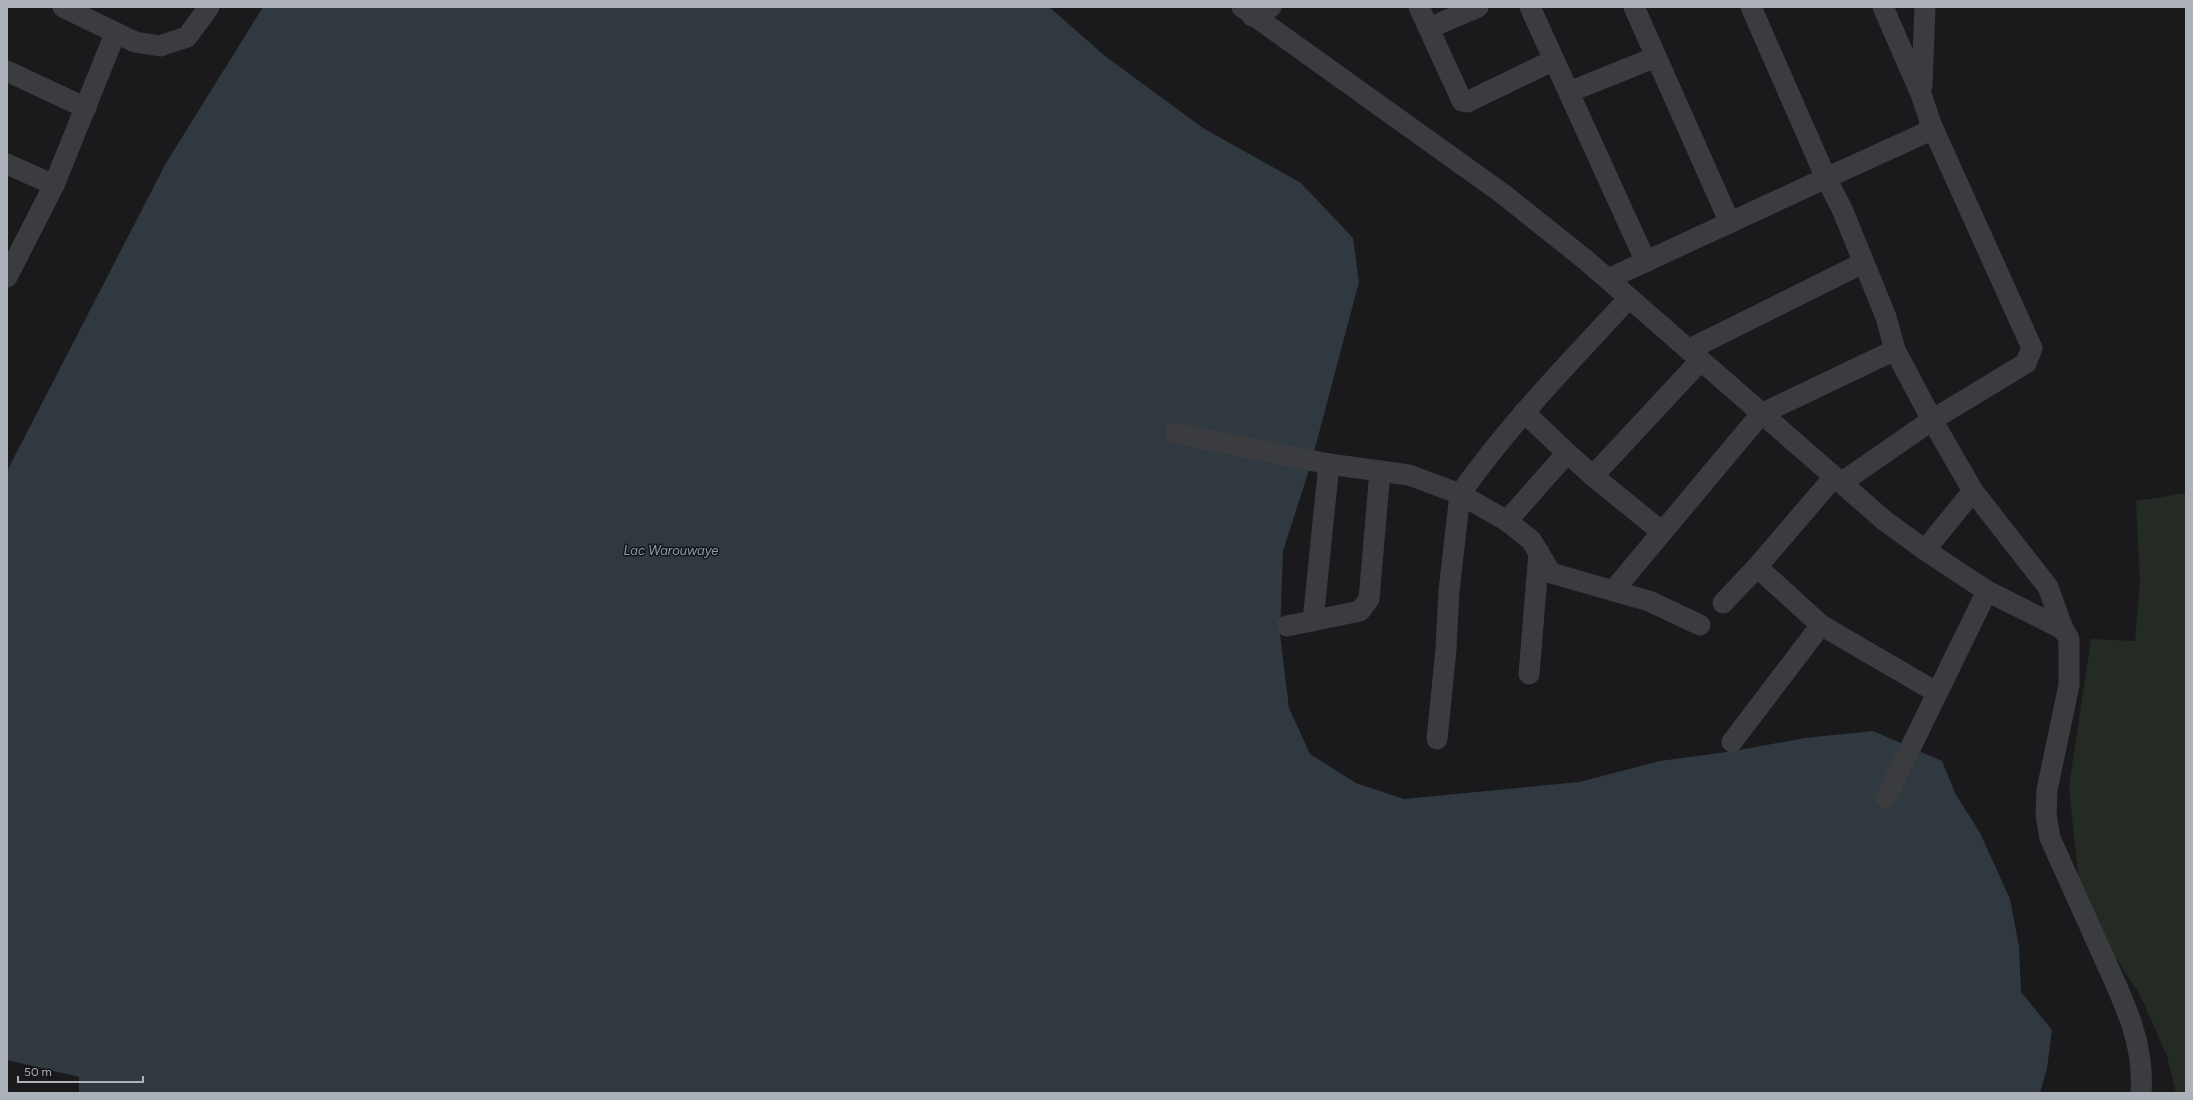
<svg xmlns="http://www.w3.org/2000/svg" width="2193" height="1100" font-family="Figtree,sans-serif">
	<rect width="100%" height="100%" fill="#1a1a1c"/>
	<!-- green -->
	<path fill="#242b24" d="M2186,493V1093H2176L2167,1056L2140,995L2100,934L2079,884L2069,787L2091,639L2135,641L2140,583L2136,501Z"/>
	<!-- water -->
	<path fill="#30393f" d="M263,7H1049L1105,56L1203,128L1301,183L1353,238L1359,282L1310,467L1283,551L1280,634L1289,708L1310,754L1356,783L1404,799L1579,782L1660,761L1734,751L1805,738L1873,731L1942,761L1955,793L1980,833L2010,899L2019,947L2021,992L2052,1030L2047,1068L2040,1093H79V1077L7,1060V471L166,163Z"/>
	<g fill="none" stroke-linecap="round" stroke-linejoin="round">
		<!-- minor -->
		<g stroke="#3b3c40" stroke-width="21">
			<path d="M63,7L135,42L160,46L187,37L209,7"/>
			<path d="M1242,7L1503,194L1587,261L1885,521L1925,550L1987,591L2063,629"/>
			<path d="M1419,7L1462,101L1467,102L1554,60"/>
			<path d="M1530,7L1646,262"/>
			<path d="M1634,7L1730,223"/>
			<path d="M1883,7L1921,94L1931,124L1925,133L1826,178L1842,209L1886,317L1895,350L1932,420L1973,491L2048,587L2063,629L2069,639V685L2047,790L2046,815L2050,838C2067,875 2083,912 2100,949C2121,996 2145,1040 2141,1093"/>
			<path d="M1252,16L1271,7"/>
			<path d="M1429,28L1478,7"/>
			<path d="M7,71L86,108"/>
			<path d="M1922,86L1925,7"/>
			<path d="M1569,92L1656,57"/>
			<path d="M7,164L54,185"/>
			<path d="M7,277L54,185L115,34"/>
			<path d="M1608,279L1826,178L1751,7"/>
			<path d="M1629,298C1570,362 1510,423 1460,494L1507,521L1531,540L1551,573L1649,601L1700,625"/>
			<path d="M1690,349L1863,263"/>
			<path d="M1524,412L1567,453"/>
			<path d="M1175,433L1329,464L1409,475L1460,494L1449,591L1446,649L1437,739"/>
			<path d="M1593,476L1662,532"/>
			<path d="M1841,483L1932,420L2026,363L2032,348L1931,124"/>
			<path d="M1507,521L1567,453L1593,476L1700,361"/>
			<path d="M1925,550L1973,491"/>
			<path d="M1757,567L1821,625L1936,692"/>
			<path d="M1613,591L1761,414L1895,350"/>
			<path d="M1723,603L1757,567L1834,477"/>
			<path d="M1313,621L1329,464"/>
			<path d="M1287,626L1360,611L1369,599L1380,471"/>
			<path d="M1529,674L1539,552"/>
			<path d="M1732,742L1821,625"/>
			<path d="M1886,798L1987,591"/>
		</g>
	</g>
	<g text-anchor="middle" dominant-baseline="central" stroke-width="3" stroke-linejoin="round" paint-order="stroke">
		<!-- water labels -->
		<g font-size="13" font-style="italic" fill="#87a0b2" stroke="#151517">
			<text x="671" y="550">Lac Warouwaye</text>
		</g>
	</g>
	<!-- border -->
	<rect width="2193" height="1100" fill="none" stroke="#adb2ba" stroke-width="16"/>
	<!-- scale -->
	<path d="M18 1076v6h125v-6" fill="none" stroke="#adb2ba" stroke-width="2"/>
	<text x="24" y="1076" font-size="12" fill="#adb2ba" stroke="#151517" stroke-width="3" paint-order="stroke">50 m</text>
</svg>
